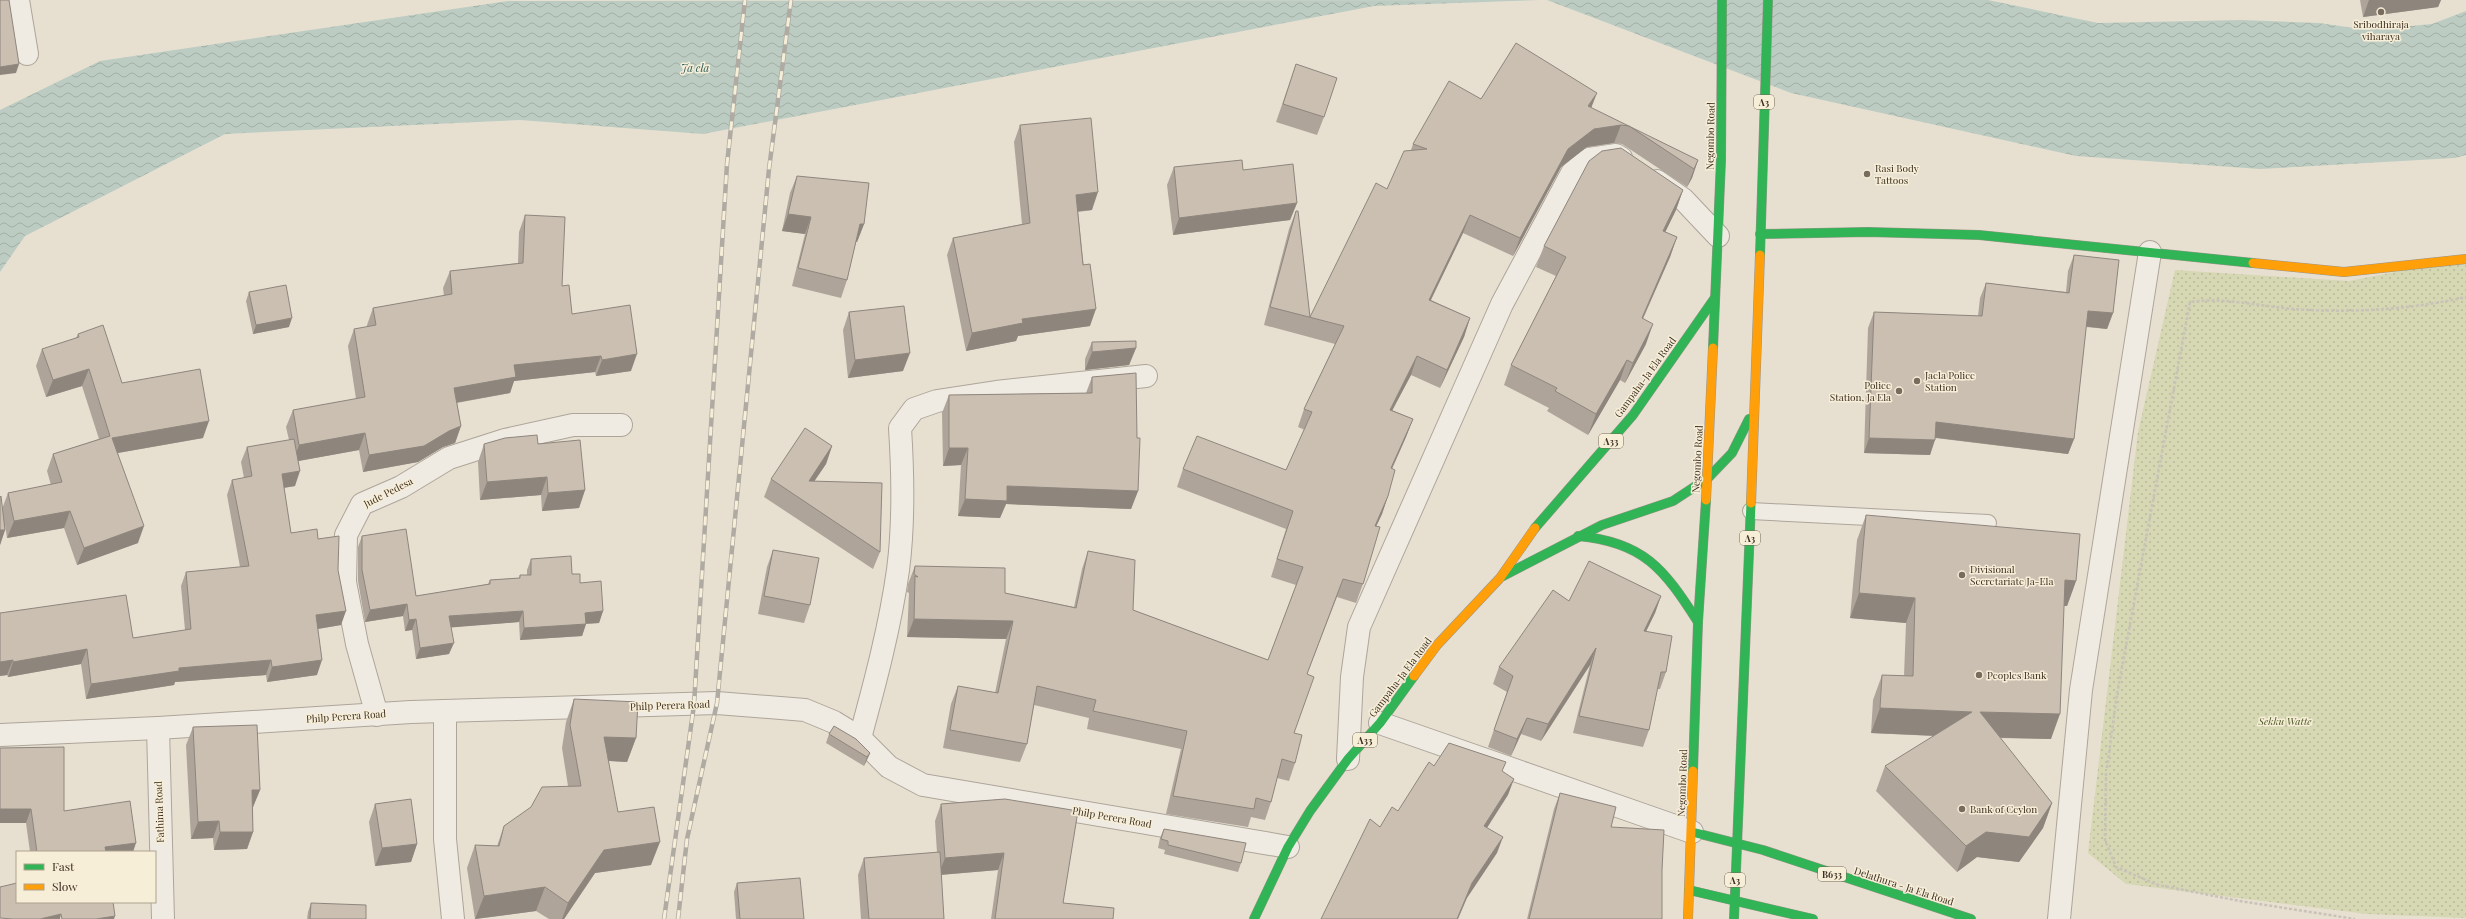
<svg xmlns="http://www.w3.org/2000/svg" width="2466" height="919" font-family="'Playfair Display',serif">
	<defs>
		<pattern id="green-dots" width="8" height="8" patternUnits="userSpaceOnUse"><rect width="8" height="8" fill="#d6d7b3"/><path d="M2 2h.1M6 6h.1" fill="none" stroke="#b9b99a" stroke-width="1.8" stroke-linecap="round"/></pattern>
		<pattern id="water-waves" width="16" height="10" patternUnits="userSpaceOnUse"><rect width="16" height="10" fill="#bcccc2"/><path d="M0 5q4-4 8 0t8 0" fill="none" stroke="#a2b0a6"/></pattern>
	</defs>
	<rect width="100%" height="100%" fill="#e7e0d1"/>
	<!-- green -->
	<path fill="url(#green-dots)" d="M2466,258V918L2367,914L2126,884L2088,853L2138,432L2175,270L2349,281Z"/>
	<!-- water -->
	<g fill="url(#water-waves)">
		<path d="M1541,0L1374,6L703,134L520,120L225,134L25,236L0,272V110L100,61L508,1Z"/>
		<path d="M1547,0H1988L2098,23L2242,20L2319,23L2368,30L2432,24L2466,11V155L2455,158L2260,169L2076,156L1791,93Z"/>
	</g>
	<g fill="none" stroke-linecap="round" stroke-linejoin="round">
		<!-- lane casing -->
		<g stroke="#ada599" stroke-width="18">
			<path id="lane" d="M1751,511L1988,523"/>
		</g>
		<!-- street casing -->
		<g stroke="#ada599" stroke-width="24">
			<g id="street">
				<path d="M18,0L27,54"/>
				<path d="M1657,181L1683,199L1718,236"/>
				<path d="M445,711V839L453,919"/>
				<path d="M377,715L357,644L345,582L346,535L362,504L401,487L449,458L505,440L573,425H621"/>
				<path d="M1380,723L1692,832"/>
				<path d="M158,728L163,919"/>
				<path d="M0,735L158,728L411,712L717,703L805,710L834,722L860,738L889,767L923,785L1288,847"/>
				<path d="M860,738C875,683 890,627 898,570C904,524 903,474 900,428L914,409L937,401L996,392L1146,376"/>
				<path d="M1348,759L1352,677L1359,627L1502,304L1572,173L1589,159L1616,155L1621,158"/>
				<path d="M2059,919L2081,690L2150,252"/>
			</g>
		</g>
		<!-- fast casing -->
		<g stroke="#9c958a" stroke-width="10">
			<g id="fast">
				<path d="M1760,234L1868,232L1979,235L2253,263"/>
				<path d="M1760,255L1768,0"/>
				<path d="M1713,348L1721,160L1722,0"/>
				<path d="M1535,528L1633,415L1714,299"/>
				<path d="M1578,536C1644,542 1664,569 1698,622"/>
				<path d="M1503,576L1602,525L1673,501L1708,478L1732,453L1749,419"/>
				<path d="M1693,771L1698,622L1706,500"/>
				<path d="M1692,832L1763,850L1971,919"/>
				<path d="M1689,890L1813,919"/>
				<path d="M1254,919L1288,847L1310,811L1348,759L1380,723L1414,676"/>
				<path d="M1734,919L1751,503"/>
			</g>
		</g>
		<!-- slow casing -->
		<g stroke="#9c958a" stroke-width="10">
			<g id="slow">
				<path d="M2253,263L2344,272L2466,259"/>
				<path d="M1706,500L1713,348"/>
				<path d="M1751,503L1760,255"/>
				<path d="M1414,676L1437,645L1500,578L1535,528"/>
				<path d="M1688,919L1693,771"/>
			</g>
		</g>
		<!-- path -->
		<g stroke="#c8c2b9" stroke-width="2.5" stroke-dasharray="3 2" stroke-linecap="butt">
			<path d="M2107,768L2117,694L2190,302C2223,297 2259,306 2293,309C2351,313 2409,310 2466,297"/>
			<path d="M2106,773L2105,840L2116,867L2158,885L2240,901L2355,919"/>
		</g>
		<!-- lane -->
		<use href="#lane" stroke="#efebe3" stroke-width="16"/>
		<!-- street -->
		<use href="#street" stroke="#efebe3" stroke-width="22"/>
		<!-- fast -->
		<use href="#fast" stroke="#30b455" stroke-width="9"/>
		<!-- slow -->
		<use href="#slow" stroke="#ff9f0a" stroke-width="9"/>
		<!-- rail casing -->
		<g stroke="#afaaa2" stroke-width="4.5">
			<g id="rail">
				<path d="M664,919L694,705L727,164L745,0"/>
				<path d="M678,919L687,839L717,703L769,169L791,0"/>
			</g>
		</g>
		<!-- rail -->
		<use href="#rail" stroke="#f7eed8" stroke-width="3" stroke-dasharray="9" stroke-linecap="butt"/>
	</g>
	<!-- wall -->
	<g fill="#afa499">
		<path d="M2360,0H2441L2438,7L2363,17Z"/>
		<path d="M1296,64L1324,117L1317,135L1276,122Z"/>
		<path d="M1481,99L1591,108L1698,160L1692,178L1687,187L1622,144L1614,143L1587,147L1561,167L1513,256L1463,233L1431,300L1470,318L1464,337L1440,388L1411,375L1392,410L1413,419L1406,437L1392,469L1388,496L1382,514L1376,526L1364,581L1356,603L1337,597L1307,674L1294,733L1295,763L1289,781L1277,778L1271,802L1265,820L1251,817L1248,827L1166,814L1181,749L1087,729L1089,718L1034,705L1027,744L1020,762L943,748L951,704L958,686L995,693L1006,639L907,637L909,593L907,592L908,584L915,566L1005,593L1074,607L1082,569L1088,551L1133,610L1268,660L1296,585L1271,577L1286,529L1177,487L1183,469L1286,470L1305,430L1298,427L1304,409L1335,344L1264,325L1289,229L1296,211L1310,317L1387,189L1411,150L1413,144Z"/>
		<path d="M1020,125L1092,210L1078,212L1090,326L1018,336L1016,341L966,351L947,255L953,238L1022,224L1014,142Z"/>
		<path d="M1174,167L1243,170L1297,203L1290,220L1173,235L1167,185Z"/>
		<path d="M797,176L864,224L857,242H856L847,280L841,298L792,286L805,234L782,231L790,193Z"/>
		<path d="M1683,190L1676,210L1665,232L1677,237L1670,257L1643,319L1646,344L1625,383L1620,380L1588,435L1547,411L1549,408L1504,385L1511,365L1556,276L1536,267L1544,246Z"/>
		<path d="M525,215L562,286L572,314L631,371L596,376L595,372L514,381L510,393L457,403L461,426L455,443L443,447L418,462L363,472L359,450L298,461L295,486L284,488L291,533L318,539L338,570L341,625L318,629L317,675L267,682L266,675L175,682L174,685L86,699L81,664L8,677L7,675L0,676V613L133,638L185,630L181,586L186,572L240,567L227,495L232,480L244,478L241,462L247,447L289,440L286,427L293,410L356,399L348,346L354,329L367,327V325L373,308L444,296L443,288L450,271L518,263L519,232Z"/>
		<path d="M2074,255L2113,313L2107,329L2086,327L2074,439L2068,454L1935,438L1930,455L1864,453L1868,328L1874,312L1978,316L1980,298L1986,283L2066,292L2068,271Z"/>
		<path d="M249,292L289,327L253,334L246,301Z"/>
		<path d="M849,312L903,371L848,378L843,330Z"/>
		<path d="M78,334L122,383L203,438L118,453L138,543L77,565L64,528L7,538L5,525V530L0,545V497L2,509L8,493L51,485L47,471L53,454L99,439L82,386L46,397L36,366L42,349L76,338Z"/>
		<path d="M1092,342L1136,348L1129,365L1085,370V359Z"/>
		<path d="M1092,377L1138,491L1131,509L1006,504L1000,518L958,516L961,465L943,466L942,413L949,395L1086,393Z"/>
		<path d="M484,444H538L585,490L579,508L542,511L541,495L480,500L478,462Z"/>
		<path d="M832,446L826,464L814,481L880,552L873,569L764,497L771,479Z"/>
		<path d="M1866,515L2076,581L2067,606H2064L2051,739L2000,738L2052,803L2043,828L2019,862L1977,857L1957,872L1876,791L1885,766L1934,736L1871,733L1873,700L1882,675L1904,676L1906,623L1850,618L1857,540Z"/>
		<path d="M362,536L416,596L488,584L490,580L519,578L520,575H527V570L531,559L572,574L580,583L603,611L599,623L586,624L582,636L520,640L519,622L451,627L449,654L416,659L412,630L405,631L403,616L365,622L358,581V547Z"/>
		<path d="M773,550L810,605L804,623L758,614L767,567Z"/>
		<path d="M1661,596L1655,613L1646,631L1666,672L1660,689H1657L1649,730L1643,747L1573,733L1590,665L1541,741L1521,734L1511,756L1488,747L1507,692L1493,684L1499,667L1569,601Z"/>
		<path d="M574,699L636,738L627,762L608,761L618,812L651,865L595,873L564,919H549L536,911L475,919L467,868L475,845L497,846L504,826L568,786L562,748L566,722Z"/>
		<path d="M193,727L260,790L253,807V832L247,849L214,850L213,838L191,839L186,745Z"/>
		<path d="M829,734L870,753L866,762L864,766L826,743Z"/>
		<path d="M0,748L64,811L133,852H30L26,823H0Z"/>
		<path d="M1560,793L1611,827L1662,870V919H1527L1554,809Z"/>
		<path d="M1005,799L1063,903L1113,919H991L998,870L941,875L944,919H861L858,875L864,858L937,853L935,821L941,804Z"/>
		<path d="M375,804L417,844L411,862L375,866L369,822Z"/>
		<path d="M1164,829L1241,863L1238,872L1164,854L1165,850L1158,848L1160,838Z"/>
		<path d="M737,883L804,919H736L734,892Z"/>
		<path d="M311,903L366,919H307L308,912Z"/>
	</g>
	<!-- shaded-wall -->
	<g fill="#8e867d">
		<path d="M2369,0H2441L2438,7L2363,17Z"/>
		<path d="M19,64L16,73L0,75V67Z"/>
		<path d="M1597,93L1590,111L1588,106Z"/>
		<path d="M1621,125L1614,143L1587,147L1561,167L1513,256L1520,238L1568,149L1594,129Z"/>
		<path d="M1698,160L1692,178L1687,187L1694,169Z"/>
		<path d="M1683,190L1676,210L1656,251L1663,231Z"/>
		<path d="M1098,192L1092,210L1070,212L1076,195Z"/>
		<path d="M1297,203L1290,220L1173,235L1179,218Z"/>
		<path d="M788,214L811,217L805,234L782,231Z"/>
		<path d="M1470,215L1463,233L1422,318L1429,300Z"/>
		<path d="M860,224H864L857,242L854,241Z"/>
		<path d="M1677,237L1670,257L1634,338L1642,318Z"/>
		<path d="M1096,309L1090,326L1018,336L1016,341L966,351L972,333L1022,319Z"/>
		<path d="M2088,311L2113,313L2107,329L2082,326Z"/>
		<path d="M292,318L289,327L253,334L256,325Z"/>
		<path d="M1470,318L1464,337L1440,388L1447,370Z"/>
		<path d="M1653,324L1646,344L1625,383L1633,363Z"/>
		<path d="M1136,348L1129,365L1085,370L1092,352Z"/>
		<path d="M910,353L903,371L848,378L855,360Z"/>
		<path d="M637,354L631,371L596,376L602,360Z"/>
		<path d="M601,356L595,372L514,381L510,393L448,404L454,388L514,365Z"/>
		<path d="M1417,356L1411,375L1383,428L1390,410Z"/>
		<path d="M1627,360L1620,380L1588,435L1596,414Z"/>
		<path d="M89,369L82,386L46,397L53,380Z"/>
		<path d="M1413,419L1406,437L1384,486L1391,468Z"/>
		<path d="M209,421L203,438L106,455L112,438Z"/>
		<path d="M1936,422L2074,439L2068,454L1930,437Z"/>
		<path d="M461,426L455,443L443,447L418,462L363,472L369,455Z"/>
		<path d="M365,433L359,450L293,462L299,445Z"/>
		<path d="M1869,438L1935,440L1930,455L1864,453Z"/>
		<path d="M832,446L826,464L803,498L809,481Z"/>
		<path d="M949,448H968L961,465L943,466Z"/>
		<path d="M300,471L295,486L276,489L282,474Z"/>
		<path d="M547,477L541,495L480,500L487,482Z"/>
		<path d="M1007,486L1138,491L1131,509L1006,504L1000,518L958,516L965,499Z"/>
		<path d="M585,490L579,508L542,511L548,493Z"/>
		<path d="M1388,496L1382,514L1368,544L1375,526Z"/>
		<path d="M70,511L64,528L7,538L14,521Z"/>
		<path d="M144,526L138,543L77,565L84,548Z"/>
		<path d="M0,530H5L0,545Z"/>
		<path d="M2065,580L2076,581L2067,606L2056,605Z"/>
		<path d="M1859,593L1915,598L1906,623L1850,618Z"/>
		<path d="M1661,596L1655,613L1638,648L1644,631Z"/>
		<path d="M407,604L403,616L365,622L370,610Z"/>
		<path d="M346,611L341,625L311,630L316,615Z"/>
		<path d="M523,611L519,622L445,628L449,616Z"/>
		<path d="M603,611L599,623L581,624L585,613Z"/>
		<path d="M416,619L412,630L405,631L409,620Z"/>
		<path d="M914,619L1013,621L1006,639L907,637Z"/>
		<path d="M586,624L582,636L520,640L524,628Z"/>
		<path d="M454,643L449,654L416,659L420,648Z"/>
		<path d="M1596,648L1590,665L1541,741L1548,724Z"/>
		<path d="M87,649L81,664L8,677L13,662Z"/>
		<path d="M13,660L7,675L0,676V662Z"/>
		<path d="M271,660L266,675L175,682L174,685L86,699L91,684L179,668Z"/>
		<path d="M322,660L317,675L267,682L272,667Z"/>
		<path d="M1880,708L1972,712L1963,737L1871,733Z"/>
		<path d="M1980,712L2060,714L2051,739L1971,737Z"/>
		<path d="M1527,718L1521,734L1511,756L1517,739Z"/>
		<path d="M604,737L636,738L627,762L595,760Z"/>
		<path d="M870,753L866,762L864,766L867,757Z"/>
		<path d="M1514,779L1508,795L1478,842L1484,826Z"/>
		<path d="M252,790H260L253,807H246Z"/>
		<path d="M2052,803L2043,828L2019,862L1977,857L1957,872L1966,846L1986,832Z"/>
		<path d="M0,809H31L26,823H0Z"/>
		<path d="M219,821L213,838L191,839L198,822Z"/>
		<path d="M220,832H253L247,849L214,850Z"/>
		<path d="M1503,837L1497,853L1467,898L1458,919H1457L1472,883Z"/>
		<path d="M660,842L651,865L595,873L564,919H562L568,903L604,850Z"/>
		<path d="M136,843L133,852H104L105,847Z"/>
		<path d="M417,844L411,862L375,866L382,848Z"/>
		<path d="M1004,853L998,870L938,875L945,858Z"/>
		<path d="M545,887L536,911L475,919L484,896Z"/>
		<path d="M61,914L60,919H40Z"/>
		<path d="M115,916L114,919H96Z"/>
	</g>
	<!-- building -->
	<g fill="#cbbfb2" stroke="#8e867d">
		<path d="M0,0H9L19,64L0,67Z"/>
		<path d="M1516,43L1597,93L1588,106L1698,160L1694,169L1629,126L1621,125L1594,129L1568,149L1520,238L1470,215L1429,300L1470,318L1447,370L1417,356L1390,410L1413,419L1391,468L1395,470L1388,496L1375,526L1380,527L1364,581L1363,584L1343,579L1307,674L1314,677L1294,733L1302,735L1295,763L1282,759L1271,802L1256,798L1254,809L1173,796L1187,731L1093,711L1096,700L1037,686L1027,744L950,730L958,686L998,693L1013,621L914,619L915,576L918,577L914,574L915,566L1005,568V593L1076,608L1088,551L1135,560L1133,610L1268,660L1303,567L1277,559L1293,511L1183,469L1197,436L1286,470L1312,412L1304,409L1344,326L1270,307L1296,211H1298L1310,317L1376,183L1387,189L1404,151L1427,149L1413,144L1449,81L1481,99Z"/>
		<path d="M1296,64L1337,78L1324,117L1283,104Z"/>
		<path d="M1091,118L1098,192L1076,195L1083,265L1090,264L1096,309L1022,319L1023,323L972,333L953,238L1030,223L1020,125Z"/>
		<path d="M1621,148L1683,190L1663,231L1677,237L1642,318L1653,324L1633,363L1627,360L1596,414L1555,391L1557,388L1511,365L1566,257L1544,246L1589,161L1602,151Z"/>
		<path d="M1242,160L1243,170L1293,164L1297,203L1179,218L1174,167Z"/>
		<path d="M797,176L869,183L864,224H860L847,280L798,268L811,217L788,214Z"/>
		<path d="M525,215L565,217L562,286L569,285L572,314L630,305L637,354L602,360L601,356L514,365L516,377L454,388L461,426L449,431L424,446L369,455L365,433L299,445L293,410L365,397L354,329L376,325L373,308L452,294L450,271L523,263Z"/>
		<path d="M2074,255L2119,260L2113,313L2088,311L2074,439L1936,422L1935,440L1869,438L1874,312L1982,316L1986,283L2069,293Z"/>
		<path d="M286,285L292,318L256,325L249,292Z"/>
		<path d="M904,306L910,353L855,360L849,312Z"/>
		<path d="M103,325L122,383L200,369L209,421L112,438L144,526L84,548L70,511L14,521L8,493L62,482L53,454L110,436L89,369L53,380L42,349L79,337L78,334Z"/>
		<path d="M1136,341V348L1092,352V342Z"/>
		<path d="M1136,373L1137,438H1140L1138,491L1007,486V501L965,499L968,448H949V395L1092,393V377Z"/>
		<path d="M805,428L832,446L809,481L882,483L880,552L771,479Z"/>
		<path d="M537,435L538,444L580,440L585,490L548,493L547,477L487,482L484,444L505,438Z"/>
		<path d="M294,439L300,471L282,474L291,533L317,529L318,539L339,536L338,570L346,611L316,615L322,660L272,667L271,660L179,668V671L91,684L87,649L13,662V660L0,662V613L126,595L133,638L191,629L186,572L249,566L232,480L252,476L247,447Z"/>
		<path d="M1,496L5,530H0V497Z"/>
		<path d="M1866,515L2080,534L2076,581L2065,580L2060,714L1980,712L2052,803L2029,837L1986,832L1966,846L1885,766L1972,712L1880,708L1882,675L1913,676L1915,598L1859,593Z"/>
		<path d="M406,529L416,596L490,584V580L520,578V575H531V559L571,556L572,574H580V583L601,581L603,611L585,613L586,624L524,628L523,611L449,616L454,643L420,648L416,619L409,620L407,604L370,610L362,570V536Z"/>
		<path d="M773,550L819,558L810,605L764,596Z"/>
		<path d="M1589,561L1661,596L1644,631L1672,636L1666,672H1661L1649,730L1579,716L1596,648L1548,724L1527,718L1517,739L1494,730L1513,676L1499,667L1553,590L1569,601Z"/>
		<path d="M574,699L638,702L636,738L604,737L618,812L654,807L660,842L604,850L568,903L545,887L484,896L475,845L499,846L504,826L531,807L542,787L581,786L570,725Z"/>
		<path d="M257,725L260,790H252L253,832H220L219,821L198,822L193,727Z"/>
		<path d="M834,726L856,739L870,753L867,757L829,734Z"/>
		<path d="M1449,743L1506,762L1502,771L1514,779L1484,826L1503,837L1472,883L1457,919H1321L1370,819L1380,827L1392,807L1398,811L1429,762L1434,766Z"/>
		<path d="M64,747V811L130,801L136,843L105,847L106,852H37L31,809H0V748Z"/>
		<path d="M1560,793L1616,807L1611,827L1664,830L1662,870V919H1529Z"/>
		<path d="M411,799L417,844L382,848L375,804Z"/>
		<path d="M1005,799L1078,811L1063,903L1114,908L1113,919H995L1004,853L945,858L941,804Z"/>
		<path d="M1164,829L1246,843L1241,863L1168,845V841L1161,839Z"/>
		<path d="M940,852L944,919H869L864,858Z"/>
		<path d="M800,878L804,919H740L737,883Z"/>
		<path d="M17,883V902H113L115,916L96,919H62L61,914L40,919H13L0,918V887Z"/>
		<path d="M311,903L366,905V919H310Z"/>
	</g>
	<!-- markers -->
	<g fill="#786c5e" stroke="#f7eed8" stroke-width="1.5">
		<circle cx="2381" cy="12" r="4"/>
		<circle cx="1867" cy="174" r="4"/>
		<circle cx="1917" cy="381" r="4"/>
		<circle cx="1899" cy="391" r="4"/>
		<circle cx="1962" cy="575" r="4"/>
		<circle cx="1979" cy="675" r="4"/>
		<circle cx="1962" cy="809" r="4"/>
	</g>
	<g text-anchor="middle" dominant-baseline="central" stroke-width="3" stroke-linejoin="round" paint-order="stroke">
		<!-- shield labels -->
		<g fill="#f7eed8" stroke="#756857" stroke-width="1">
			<rect x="1754" y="95" width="20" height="14" rx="3"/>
			<rect x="1599" y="434" width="24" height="14" rx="3"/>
			<rect x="1740" y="531" width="20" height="14" rx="3"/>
			<rect x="1353" y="733" width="24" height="14" rx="3"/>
			<rect x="1818" y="867" width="28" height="14" rx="3"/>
			<rect x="1725" y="873" width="20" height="14" rx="3"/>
		</g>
		<g font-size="9" font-weight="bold" fill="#3d2e20">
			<text x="1764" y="102">A3</text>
			<text x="1611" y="441">A33</text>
			<text x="1750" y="538">A3</text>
			<text x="1365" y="740">A33</text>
			<text x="1832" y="874">B633</text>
			<text x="1735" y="880">A3</text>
		</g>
		<!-- poi labels -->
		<g font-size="10" fill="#3d2e20" stroke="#f7eed8" text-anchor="start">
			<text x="2381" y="24" text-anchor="middle">Sribodhiraja<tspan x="2381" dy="12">viharaya</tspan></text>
			<text x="1875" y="168">Rasi Body<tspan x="1875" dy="12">Tattoos</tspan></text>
			<text x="1925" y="375">Jaela Police<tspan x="1925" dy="12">Station</tspan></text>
			<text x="1891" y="385" text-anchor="end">Police<tspan x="1891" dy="12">Station, Ja Ela</tspan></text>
			<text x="1970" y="569">Divisional<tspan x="1970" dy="12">Secretariate Ja-Ela</tspan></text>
			<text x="1987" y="675">Peoples Bank</text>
			<text x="1970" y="809">Bank of Ceylon</text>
		</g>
		<!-- street labels -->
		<g font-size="10" fill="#3d2e20" stroke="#f7eed8">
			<text transform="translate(1710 136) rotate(-89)">Negombo Road</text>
			<text transform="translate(1645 377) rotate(-54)">Gampaha-Ja Ela Road</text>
			<text transform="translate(1697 459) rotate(-87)">Negombo Road</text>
			<text transform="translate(388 492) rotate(-27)">Jude Pedesa</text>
			<text transform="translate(1400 677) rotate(-53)">Gampaha-Ja Ela Road</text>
			<text transform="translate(670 705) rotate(-2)">Philp Perera Road</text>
			<text transform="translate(346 716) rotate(-4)">Philp Perera Road</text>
			<text transform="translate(1682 783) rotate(-88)">Negombo Road</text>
			<text transform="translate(159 812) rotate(-92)">Fathima Road</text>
			<text transform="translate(1112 817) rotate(10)">Philp Perera Road</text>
			<text transform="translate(1904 886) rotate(18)">Delathura - Ja Ela Road</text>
		</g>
		<!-- park labels -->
		<g font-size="10" font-style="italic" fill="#4d5a26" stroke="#f7eed8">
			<text x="2285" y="721">Sekku Watte</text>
		</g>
		<!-- water labels -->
		<g font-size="11" font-style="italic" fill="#2f5d5a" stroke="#f7eed8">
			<text x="695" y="67">Ja ela</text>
		</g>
	</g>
	<!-- legend -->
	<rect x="16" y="851" width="140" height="52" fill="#f7eed8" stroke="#ada18e"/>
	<rect x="24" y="864" width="20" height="6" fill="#30b455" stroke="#ada18e"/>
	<text x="52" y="871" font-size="12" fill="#3d2e20">Fast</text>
	<rect x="24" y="884" width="20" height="6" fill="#ff9f0a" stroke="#ada18e"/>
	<text x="52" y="891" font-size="12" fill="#3d2e20">Slow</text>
</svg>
